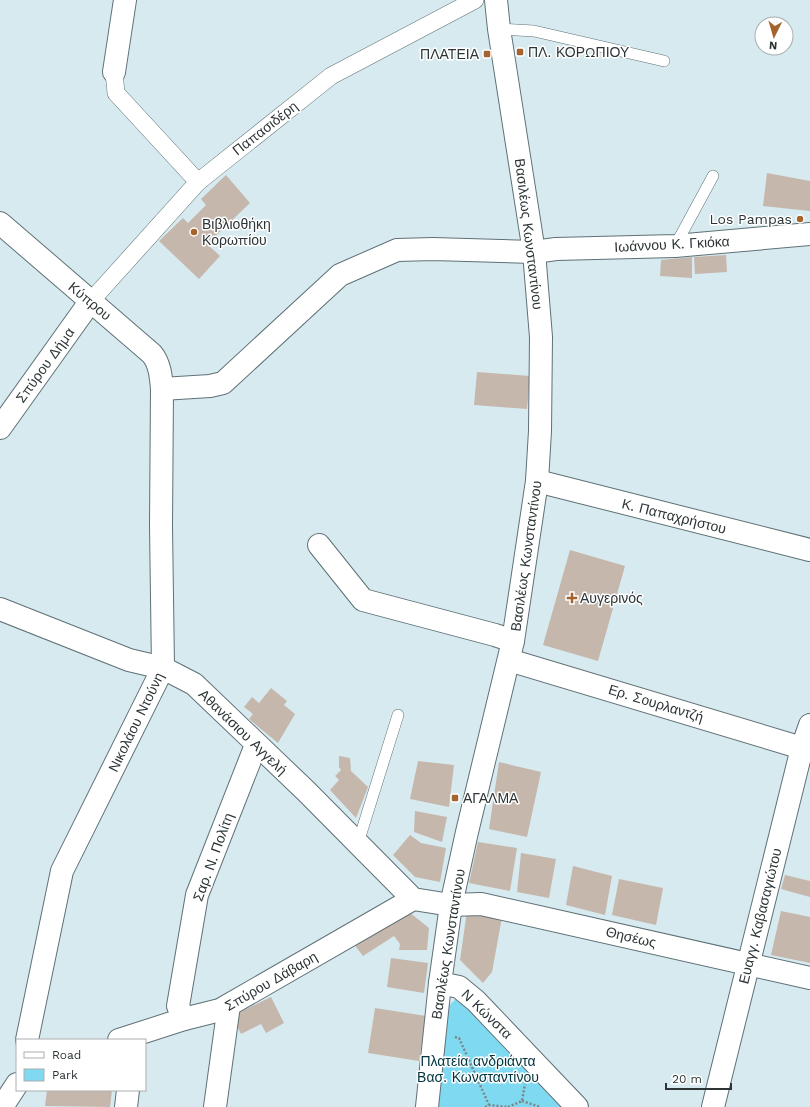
<svg xmlns="http://www.w3.org/2000/svg" width="810" height="1107" font-family="'Work Sans',sans-serif">
	<rect width="100%" height="100%" fill="#d6eaef"/>
	<!-- green -->
	<path fill="#7fdaf1" d="M456,999L471,1005L567,1107H435L445,1009Z"/>
	<!-- building -->
	<g fill="#c6b7ad">
		<path d="M767,173L810,181V211L763,206Z"/>
		<path d="M226,175L250,203L207,244L220,256L199,279L159,241L183,218L188,223L206,205L201,199Z"/>
		<path d="M726,255L727,272L695,274L694,257Z"/>
		<path d="M692,257V278L660,276L661,260Z"/>
		<path d="M477,372L530,376L527,409L474,405Z"/>
		<path d="M570,550L625,566L598,661L543,645Z"/>
		<path d="M271,688L287,701L284,705L295,714L278,743L249,719L253,714L244,707L252,697L259,703Z"/>
		<path d="M339,756L350,758L351,771L368,787L356,818L330,790L339,780L335,776L341,770L339,767Z"/>
		<path d="M418,761L454,765L449,807L410,799Z"/>
		<path d="M499,762L541,772L527,837L489,829Z"/>
		<path d="M415,811L447,817L442,842L414,832Z"/>
		<path d="M410,835L421,843L446,848L440,882L415,877L393,855Z"/>
		<path d="M478,842L517,848L510,891L469,883Z"/>
		<path d="M521,853L556,859L549,898L517,892Z"/>
		<path d="M573,866L612,876L605,915L566,905Z"/>
		<path d="M785,875L810,881V897L781,889Z"/>
		<path d="M619,879L663,888L656,925L612,915Z"/>
		<path d="M467,911L502,917L492,972L483,983L460,960Z"/>
		<path d="M781,911L810,917V963L771,955Z"/>
		<path d="M409,912L429,928L427,950H399L400,944L394,936L363,956L353,943Z"/>
		<path d="M391,958L428,963L424,993L387,987Z"/>
		<path d="M271,997L284,1023L266,1033L261,1024L241,1034L232,1016Z"/>
		<path d="M375,1008L426,1016L419,1061L368,1053Z"/>
		<path d="M47,1090H112L110,1107L45,1106Z"/>
	</g>
	<g fill="none" stroke-linecap="round" stroke-linejoin="round">
		<!-- service casing -->
		<g stroke="#5f7176" stroke-width="12">
			<g id="service">
				<path d="M499,29L534,31L664,61"/>
				<path d="M675,246L713,176"/>
				<path d="M358,843L398,715"/>
			</g>
		</g>
		<!-- pedestrian casing -->
		<g stroke="#5f7176" stroke-width="18">
			<g id="pedestrian">
				<path d="M114,72L116,93L198,182"/>
				<path d="M90,302L198,182L331,76L475,0"/>
			</g>
		</g>
		<!-- minor casing -->
		<g stroke="#5f7176" stroke-width="24">
			<g id="minor">
				<path d="M114,72L125,0"/>
				<path d="M0,223L152,354C160,364 161,377 162,389L161,526L163,668L62,871L27,1040"/>
				<path d="M162,389L210,386L223,383L340,275L397,250L433,249L534,252L556,249L675,246L810,234"/>
				<path d="M0,428L90,302"/>
				<path d="M537,481L810,550"/>
				<path d="M319,545L363,600L495,635L513,641"/>
				<path d="M0,609L129,660L163,668L194,684L306,791L413,899L451,905L481,904L810,978"/>
				<path d="M509,660L802,748"/>
				<path d="M440,983L459,987L476,1001L577,1107"/>
				<path d="M184,1019L178,1006L197,895L256,745"/>
				<path d="M119,1040L184,1019L220,1010L413,899"/>
				<path d="M2,1107L17,1084"/>
				<path d="M126,1107L128,1090"/>
				<path d="M215,1107L229,1005"/>
				<path d="M713,1107L802,748L810,725"/>
			</g>
		</g>
		<!-- primary casing -->
		<g stroke="#5f7176" stroke-width="24">
			<path id="primary" d="M427,1107L440,983L451,905L467,832L513,641L537,481L540,431L541,337L534,252L499,29L496,0"/>
		</g>
		<!-- path -->
		<g stroke="#798689" stroke-width="2.5" stroke-dasharray="2 2" stroke-linecap="butt">
			<path d="M455,1037L459,1038L489,1105"/>
			<path d="M522,1101L540,1107"/>
			<path d="M485,1107L489,1105L508,1107"/>
			<path d="M508,1107L522,1101L525,1084"/>
		</g>
		<!-- service -->
		<use href="#service" stroke="#fff" stroke-width="11"/>
		<!-- pedestrian -->
		<use href="#pedestrian" stroke="#fff" stroke-width="17"/>
		<!-- minor -->
		<use href="#minor" stroke="#fff" stroke-width="22"/>
		<!-- primary -->
		<use href="#primary" stroke="#fff" stroke-width="22"/>
	</g>
	<!-- markers -->
	<g fill="#a5632e" stroke="#fff" stroke-width="1.5">
		<rect x="516" y="48" width="8" height="8" rx="2"/>
		<rect x="483" y="50" width="8" height="8" rx="2"/>
		<circle cx="800" cy="219" r="4"/>
		<circle cx="194" cy="232" r="4"/>
		<path d="M570 592h4v4h4v4h-4v4h-4v-4h-4v-4h4z"/>
		<rect x="451" y="794" width="8" height="8" rx="2"/>
	</g>
	<g text-anchor="middle" dominant-baseline="central" stroke-width="3" stroke-linejoin="round" paint-order="stroke">
		<!-- poi labels -->
		<g font-size="14" fill="#2c3436" stroke="#fff" text-anchor="start">
			<text x="528" y="52">ΠΛ. ΚΟΡΩΠΙΟΥ</text>
			<text x="479" y="54" text-anchor="end">ΠΛΑΤΕΙΑ</text>
			<text x="792" y="219" text-anchor="end">Los Pampas</text>
			<text x="202" y="224">Βιβλιοθήκη<tspan x="202" dy="16">Κορωπίου</tspan></text>
			<text x="580" y="598">Αυγερινός</text>
			<text x="463" y="798">ΑΓΑΛΜΑ</text>
		</g>
		<!-- street labels -->
		<g font-size="14" fill="#2c3436" stroke="#fff">
			<text transform="translate(265 128) rotate(-38)">Παπασιδέρη</text>
			<text transform="translate(529 234) rotate(83)">Βασιλέως Κωνσταντίνου</text>
			<text transform="translate(672 244) rotate(-3)">Ιωάννου Κ. Γκιόκα</text>
			<text transform="translate(90 301) rotate(40)">Κύπρου</text>
			<text transform="translate(45 365) rotate(-54)">Σπύρου Δήμα</text>
			<text transform="translate(674 516) rotate(14)">Κ. Παπαχρήστου</text>
			<text transform="translate(526 556) rotate(-82)">Βασιλέως Κωνσταντίνου</text>
			<text transform="translate(656 703) rotate(17)">Ερ. Σουρλαντζή</text>
			<text transform="translate(136 722) rotate(-64)">Νικολάου Ντούνη</text>
			<text transform="translate(243 732) rotate(44)">Αθανάσιου Αγγελή</text>
			<text transform="translate(213 857) rotate(-70)">Σαρ. Ν. Πολίτη</text>
			<text transform="translate(760 916) rotate(-76)">Ευαγγ. Καβασαγιώτου</text>
			<text transform="translate(631 937) rotate(13)">Θησέως</text>
			<text transform="translate(448 944) rotate(-81)">Βασιλέως Κωνσταντίνου</text>
			<text transform="translate(271 981) rotate(-30)">Σπύρου Δάβαρη</text>
			<text transform="translate(487 1014) rotate(44)">Ν Κώνστα</text>
		</g>
		<!-- park labels -->
		<g font-size="14" fill="#01333d" stroke="#fff">
			<text x="478" y="1061">Πλατεία ανδριάντα<tspan x="478" dy="16">Βασ. Κωνσταντίνου</tspan></text>
		</g>
	</g>
	<!-- legend -->
	<rect x="16" y="1039" width="130" height="52" fill="#ffffff" stroke="#abaeaf"/>
	<rect x="24" y="1052" width="20" height="6" fill="#ffffff" stroke="#abaeaf"/>
	<text x="52" y="1059" font-size="12" fill="#2c3436">Road</text>
	<rect x="24" y="1069" width="20" height="12" fill="#7fdaf1" stroke="#abaeaf"/>
	<text x="52" y="1079" font-size="12" fill="#2c3436">Park</text>
	<!-- north arrow -->
	<g transform="translate(774 36) rotate(185)"><circle r="19" fill="#ffffff" stroke="#abaeaf"/>
	<path d="M0-3L7 15L0 10L-7 15Z" fill="#a5632e"/>
	<text y="-6" font-size="11" font-weight="bold" text-anchor="middle" fill="#2c3436">N</text>
	</g>
	<!-- scale -->
	<path d="M666 1083v6h65v-6" fill="none" stroke="#2c3436" stroke-width="2"/>
	<text x="672" y="1083" font-size="12" fill="#2c3436" stroke="#ffffff" stroke-width="3" paint-order="stroke">20 m</text>
</svg>
